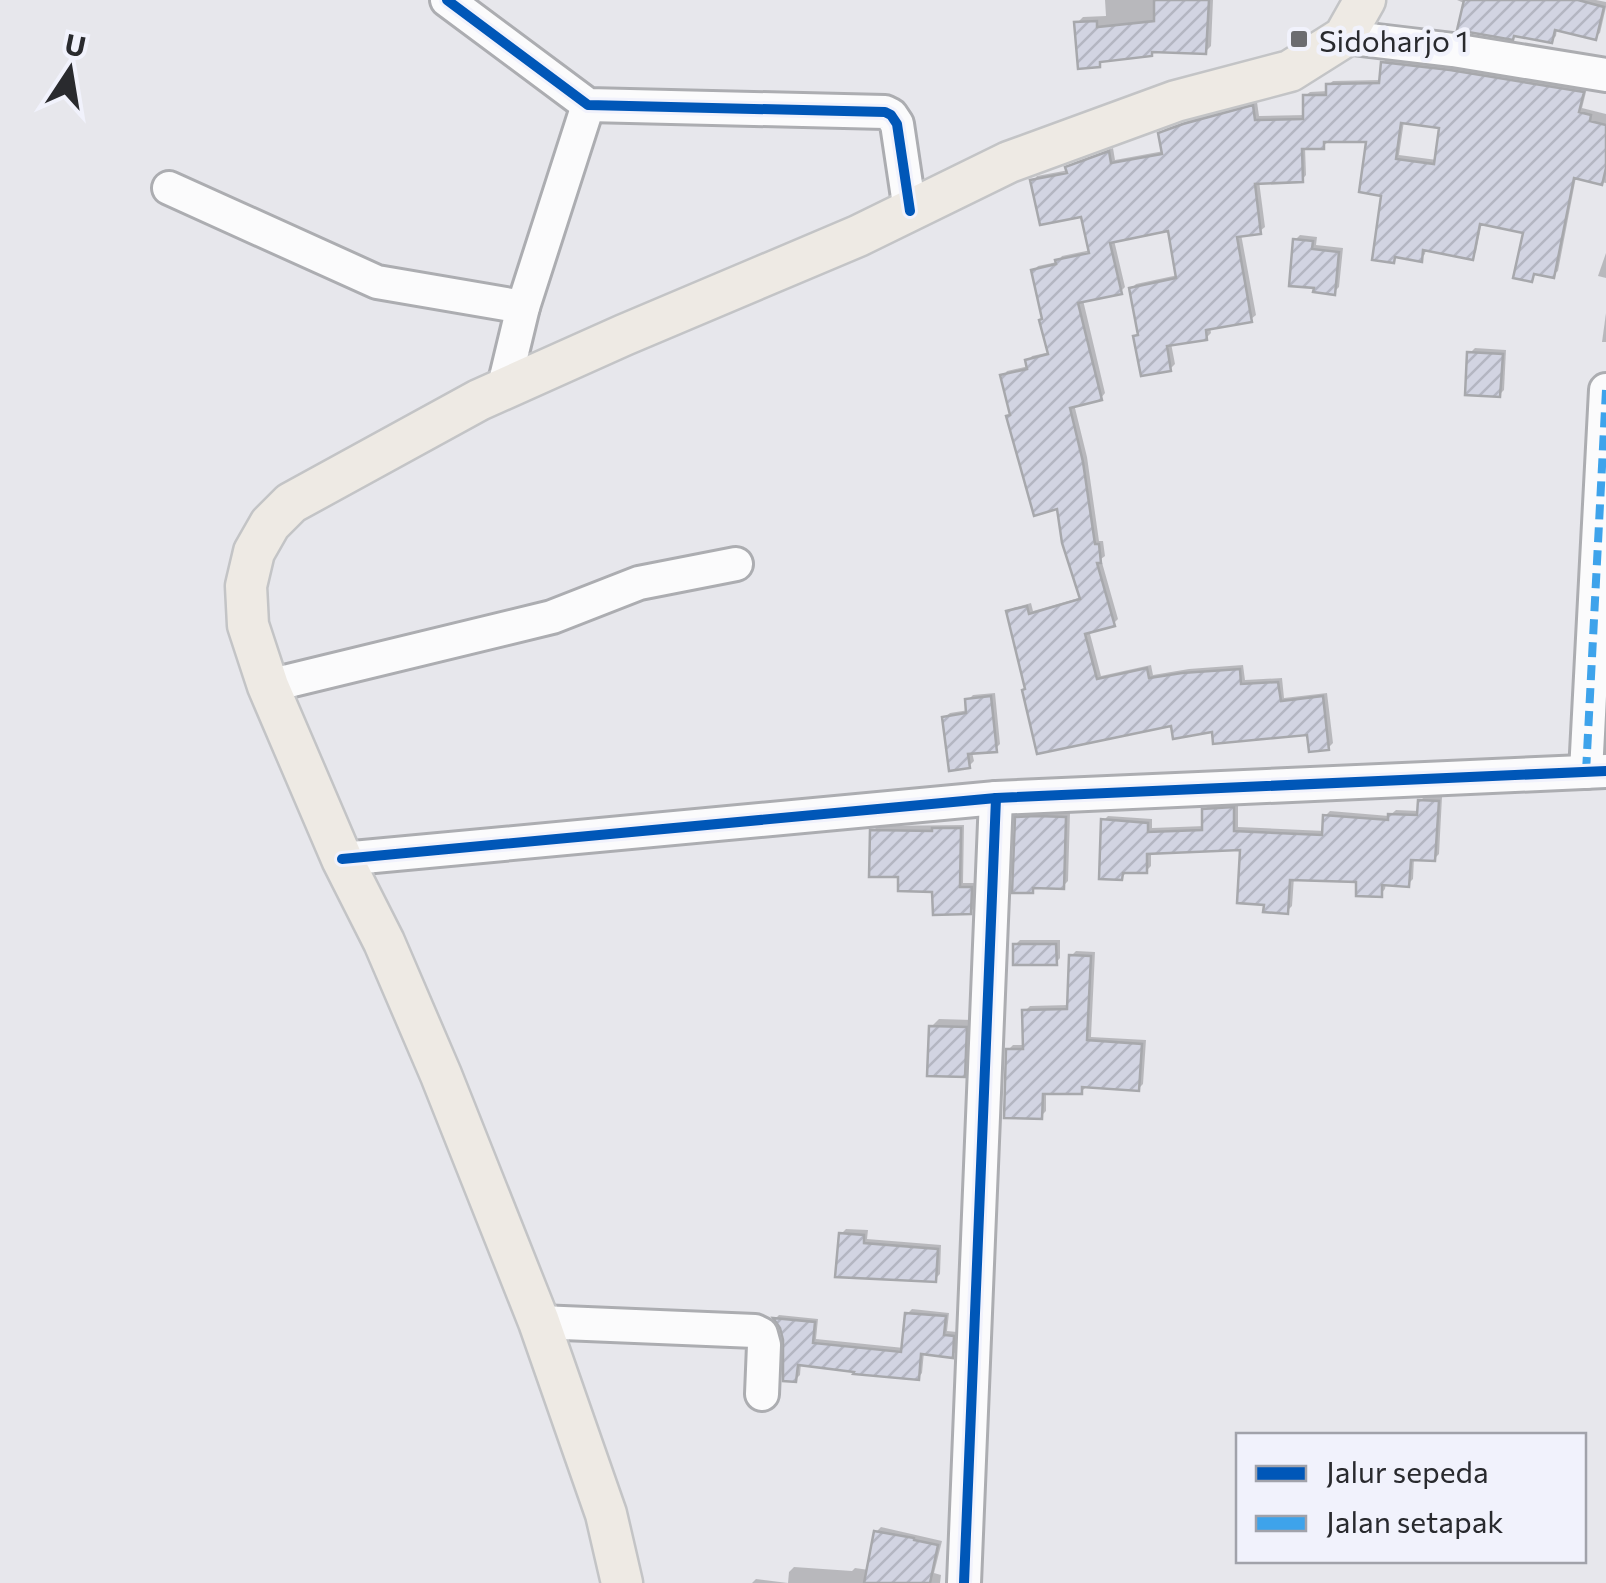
<svg xmlns="http://www.w3.org/2000/svg" width="1606" height="1583" font-family="Commissioner,sans-serif">
	<defs>
		<pattern id="building-hatch" width="6" height="6" patternUnits="userSpaceOnUse" patternTransform="scale(2.5)"><rect width="6" height="6" fill="#d2d4e2"/><path d="M-1 1l2-2M0 6l6-6M5 7l2-2" fill="none" stroke="#b4b6c2"/></pattern>
	</defs>
	<rect width="100%" height="100%" fill="#e7e7ec"/>
	<!-- shadow -->
	<g fill="#0003" fill-rule="evenodd">
		<path d="M1105,0H1213L1211,46L1205,52L1156,49L1151,54L1105,59L1099,65L1077,23L1083,17L1106,16Z"/>
		<path d="M1457,0H1596L1606,2V7L1600,33L1595,37L1557,28L1556,36L1551,41Z"/>
		<path d="M1388,58L1456,66L1587,88L1582,108L1606,114V183L1576,177L1558,271L1553,275L1536,274L1531,279L1526,231L1482,222L1476,252L1472,257L1426,248L1425,254L1421,259L1398,255L1393,260L1384,194L1369,139L1328,142L1323,146L1305,147L1306,175L1302,180L1259,181L1265,227L1260,231L1241,234L1256,315L1251,319L1210,327L1211,333L1206,338L1171,343L1175,364L1170,369L1136,337L1140,332L1132,288L1136,284L1178,275L1170,229L1114,240L1125,287L1120,292L1083,300L1105,393L1101,398L1074,404L1087,457L1099,541H1103L1105,556L1101,559L1118,619L1114,623L1089,630L1101,676L1151,665L1153,675L1189,669L1243,665L1245,680L1282,678L1284,698L1327,693L1333,743L1328,748L1309,732L1214,729L1173,723L1027,688L1008,612L1013,608L1031,603L1033,611L1082,597L1059,506L1012,414L1003,376L1007,371L1029,366L1028,361L1032,356L1050,352L1033,271L1038,266L1057,262L1062,256L1091,250L1083,214L1033,181L1037,176L1069,170L1073,163L1113,148L1115,160L1164,151L1160,134L1165,129L1190,120L1257,102L1259,116L1306,115L1305,96L1310,92L1328,91V85L1333,81L1381,80L1383,63ZM1404,121L1442,126L1437,160L1399,155Z"/>
		<path d="M1300,235L1317,237L1316,245L1343,248L1339,287L1334,292L1295,240Z"/>
		<path d="M1606,253V278L1598,276Z"/>
		<path d="M1606,313V342H1602Z"/>
		<path d="M1475,348L1506,350L1504,390L1500,394L1470,353Z"/>
		<path d="M995,693L1000,744L995,749L972,752L974,761L969,766L945,717L950,713L969,710L968,700L973,695Z"/>
		<path d="M1425,796L1442,797L1439,854L1434,859L1414,858L1413,879L1408,884L1386,883L1385,889L1381,894L1359,879L1294,877L1292,906L1287,911L1266,903L1242,848L1151,852V866L1146,871L1126,873L1121,878L1104,820L1108,816L1152,819V828L1205,826L1204,810L1209,805L1238,804V827L1325,831V816L1330,811L1389,816L1396,810L1419,811L1420,801Z"/>
		<path d="M1023,813H1070L1068,881L1063,886L1037,885L1032,891L1018,818Z"/>
		<path d="M964,825L963,883H976L975,907L970,912L935,889L901,875L873,831L878,826Z"/>
		<path d="M1020,940H1060V958L1056,963L1015,945Z"/>
		<path d="M1076,951L1095,952L1091,1037L1146,1040L1143,1084L1138,1089L1086,1087L1081,1092L1046,1091V1111L1041,1116L1008,1050L1013,1045H1026L1025,1011L1030,1006L1069,1005L1071,956Z"/>
		<path d="M939,1019L973,1020L972,1067L964,1075L931,1027Z"/>
		<path d="M846,1229L868,1230L867,1239L941,1245L940,1274L935,1279L841,1234Z"/>
		<path d="M912,1309L949,1313L947,1331L957,1332V1351L952,1355L924,1352L922,1373L918,1378L801,1363L800,1375L796,1379L786,1340L776,1318L779,1315L818,1319L816,1339L904,1348L907,1314Z"/>
		<path d="M881,1527L942,1541L934,1573L941,1575L940,1583H752L756,1579L788,1583L789,1572L794,1567L852,1571L855,1568L869,1570L876,1532Z"/>
	</g>
	<!-- building -->
	<g fill="url(#building-hatch)" stroke="#a7a8ac" stroke-width="2.5" fill-rule="evenodd">
		<path d="M1154,0H1209L1206,54L1152,52V56L1100,62V67L1078,69L1074,22L1097,21V27L1154,21Z"/>
		<path d="M1464,0H1578L1604,7L1596,40L1555,30L1552,43L1514,36L1513,40L1457,30Z"/>
		<path d="M1381,62L1450,70L1584,92L1579,112L1591,115L1590,121L1606,125V168L1602,185L1574,178L1554,278L1534,274L1532,282L1513,278L1523,233L1480,224L1473,260L1423,250L1422,262L1395,257L1394,263L1372,260L1381,196L1359,192L1366,142H1324V149H1302L1303,182L1255,184L1261,234L1237,237L1252,322L1206,330L1207,340L1167,346L1171,371L1141,376L1133,336L1138,335L1129,288L1176,278L1168,231L1110,243L1122,294L1078,303L1102,400L1070,408L1083,462L1095,544H1099L1101,563H1097L1115,626L1085,634L1097,679L1147,668L1149,678L1182,673L1240,669L1241,684L1278,682L1281,701L1323,696L1329,750L1309,752L1307,735L1213,744L1212,732L1173,739L1171,726L1037,754L1022,690L1025,689L1006,611L1027,606L1029,614L1080,599L1062,543L1057,509L1034,516L1006,416L1010,415L1000,375L1027,369L1025,360L1048,354L1039,320L1042,319L1031,270L1056,264L1055,260L1089,253L1081,217L1040,225L1030,180L1067,173L1065,167L1109,151L1111,163L1162,154L1158,133L1183,124L1253,105L1255,120L1303,119V95H1326V84L1379,83ZM1401,123L1439,128L1434,164L1396,159Z"/>
		<path d="M1293,239L1313,241L1312,249L1339,252L1335,295L1313,292L1314,288L1289,286Z"/>
		<path d="M1467,352L1503,354L1500,397L1465,395Z"/>
		<path d="M991,696L997,752L968,754L970,768L949,771L942,717L966,713L965,699Z"/>
		<path d="M1418,800L1439,801L1435,861L1411,860L1409,887L1382,885V897L1356,896V882L1290,880L1288,914L1263,912L1264,905L1237,903L1240,850L1147,854V873H1123L1122,880L1099,879L1101,819L1148,823V832L1202,830V809L1234,807V831L1322,835L1323,815L1388,820V814L1417,815Z"/>
		<path d="M1036,816L1066,817L1064,889L1033,888V893H1012L1015,817Z"/>
		<path d="M932,828H961L960,887H972L971,914L933,915L932,892L898,891V877H869L870,830L932,831Z"/>
		<path d="M1013,944H1056L1057,965H1013Z"/>
		<path d="M1069,955L1091,956L1087,1040L1142,1044L1139,1091L1082,1087V1094H1043L1042,1119L1004,1118L1006,1049H1023L1022,1010L1067,1009Z"/>
		<path d="M929,1026L967,1027L965,1077L927,1076Z"/>
		<path d="M839,1233L864,1235V1243L938,1249L936,1282L835,1277Z"/>
		<path d="M905,1313L946,1316L944,1335L954,1336L953,1358L921,1354L919,1380L853,1374L854,1372L798,1365L796,1382L783,1381V1340L780,1328L773,1318L815,1322L813,1343L901,1352Z"/>
		<path d="M874,1531L914,1538V1540L938,1545L930,1583H864Z"/>
	</g>
	<g fill="none" stroke-linecap="round" stroke-linejoin="round">
		<!-- minor casing -->
		<g stroke="#acadb1" stroke-width="38">
			<g id="minor">
				<path d="M447,0L588,105L885,112L891,115L897,124L910,211"/>
				<path d="M1344,37L1453,50L1606,75"/>
				<path d="M169,188L377,282L523,307"/>
				<path d="M503,390L523,307L588,105"/>
				<path d="M268,686L552,617L639,583L736,564"/>
				<path d="M1586,772L1606,390"/>
				<path d="M342,859L996,798L1606,771"/>
				<path d="M539,1322L755,1331L761,1334L764,1345L762,1394"/>
				<path d="M964,1583L996,798"/>
			</g>
		</g>
		<!-- major casing -->
		<g stroke="#c3c4c6" stroke-width="45">
			<path id="major" d="M622,1583L606,1514L539,1322L441,1075L384,942L342,859L268,686L248,625L246,586L254,552L270,524L291,503L479,400L624,335L858,236L1009,162L1176,101L1290,71L1344,37L1365,0"/>
		</g>
		<!-- minor -->
		<use href="#minor" stroke="#fbfbfc" stroke-width="32"/>
		<!-- major -->
		<use href="#major" stroke="#eeeae4" stroke-width="40"/>
		<!-- quiet -->
		<path stroke="#3ea3eb" stroke-width="8" stroke-dasharray="15 8" stroke-linecap="butt" d="M1586,772L1606,390"/>
		<!-- cycleway casing -->
		<g stroke="#f1f2fc" stroke-width="16">
			<g id="cycleway">
				<path d="M447,0L588,105L885,112L891,115L897,124L910,211"/>
				<path d="M342,859L996,798L1606,771"/>
				<path d="M964,1583L996,798"/>
			</g>
		</g>
		<!-- cycleway -->
		<use href="#cycleway" stroke="#0057b8" stroke-width="10"/>
	</g>
	<!-- markers -->
	<rect fill="#6c6c70" stroke="#f1f2fc" stroke-width="4" x="1289" y="29" width="20" height="20" rx="5"/>
	<g text-anchor="middle" dominant-baseline="central" stroke-width="9" stroke-linejoin="round" paint-order="stroke">
		<!-- poi labels -->
		<g font-size="30" fill="#292a2e" stroke="#f1f2fc" text-anchor="start">
			<text x="1319" y="39">Sidoharjo 1</text>
		</g>
	</g>
	<!-- legend -->
	<rect x="1236" y="1433" width="350" height="130" fill="#f1f2fc" stroke="#a1a2aa" stroke-width="2.5"/>
	<rect x="1256" y="1466" width="50" height="15" fill="#0057b8" stroke="#a1a2aa" stroke-width="2.5"/>
	<text x="1326" y="1483" font-size="30" fill="#292a2e">Jalur sepeda</text>
	<rect x="1256" y="1516" width="50" height="15" fill="#3ea3eb" stroke="#a1a2aa" stroke-width="2.5"/>
	<text x="1326" y="1533" font-size="30" fill="#292a2e">Jalan setapak</text>
	<!-- north arrow -->
	<g transform="translate(70 70) rotate(12)" stroke="#f1f2fc" stroke-width="8" paint-order="stroke">
	<path d="M0-8L18 38L0 25L-18 38Z" fill="#292a2e"/>
	<text y="-15" font-size="28" font-weight="bold" text-anchor="middle" fill="#292a2e">U</text>
	</g>
</svg>
